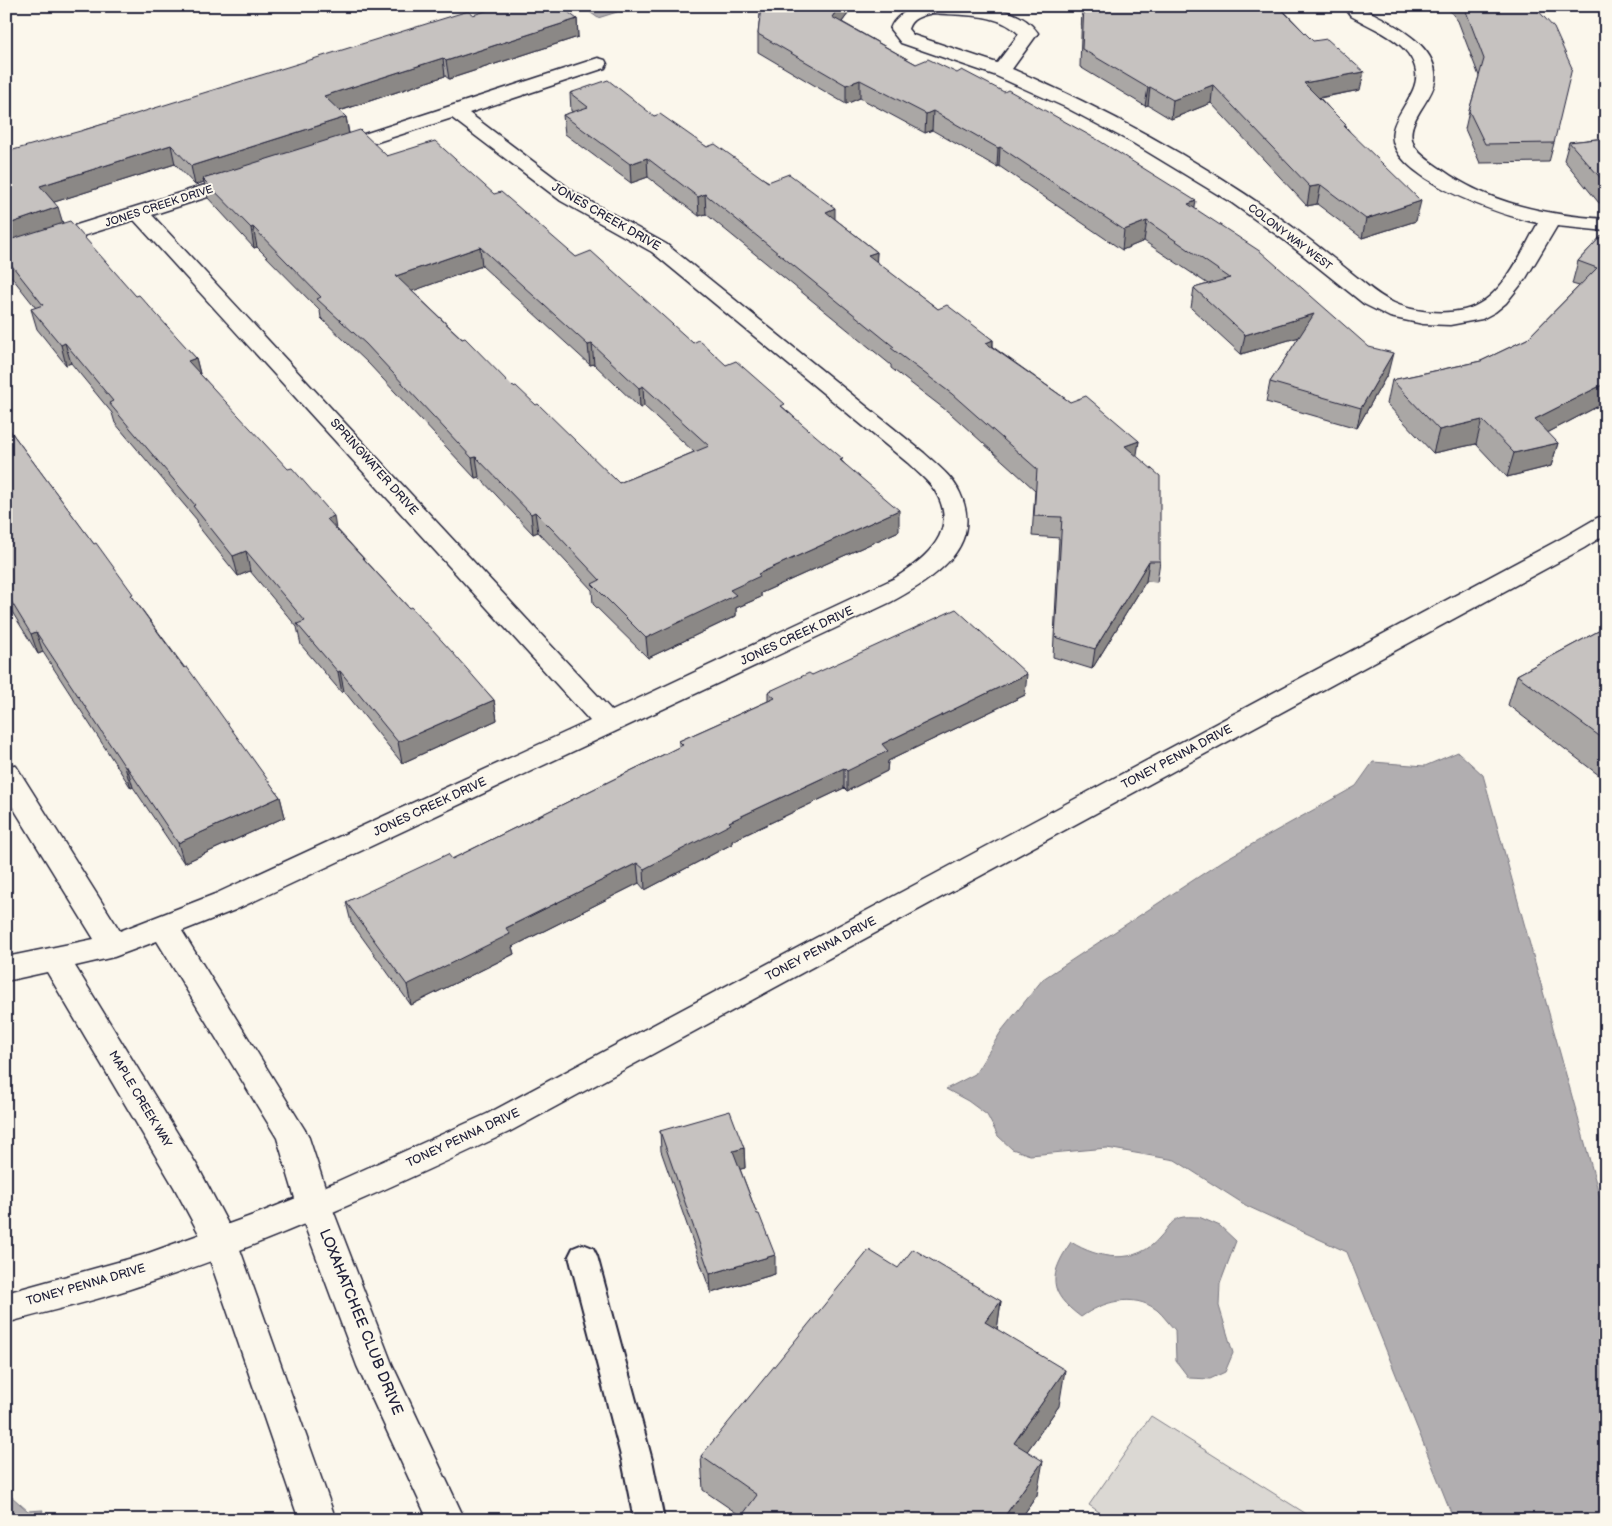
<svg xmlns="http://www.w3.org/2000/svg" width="1612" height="1526" font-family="'Balsamiq Sans',sans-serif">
	<rect width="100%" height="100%" fill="#fbf7ec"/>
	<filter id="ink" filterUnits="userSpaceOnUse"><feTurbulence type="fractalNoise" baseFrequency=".02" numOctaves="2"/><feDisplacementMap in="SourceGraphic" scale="10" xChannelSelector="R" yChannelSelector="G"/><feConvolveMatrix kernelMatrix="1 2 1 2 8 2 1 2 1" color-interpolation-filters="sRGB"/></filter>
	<g filter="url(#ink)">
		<!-- green -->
		<path fill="#dbd8d3" stroke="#7e7d87" d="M1151,1416L1316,1520H1111L1089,1505Z"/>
		<!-- water -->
		<g fill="#b1aeb0" stroke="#787681">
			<path d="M581,6H609L617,12L598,18Z"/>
			<path d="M1458,752L1483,775L1606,1219V1520H1454L1347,1252L1247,1206L1175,1160L1107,1148L1030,1155L1012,1149L998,1136L987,1115L968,1101L946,1089L975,1074L1002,1030L1043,979L1224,860L1356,786L1373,762L1425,766Z"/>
			<path d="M1199,1217L1220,1226L1236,1241L1220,1284L1219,1306L1233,1353L1225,1372L1210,1379L1189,1378L1176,1361L1175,1330C1169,1324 1164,1316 1157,1310C1133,1292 1102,1302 1081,1317C1047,1292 1049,1275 1071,1242C1098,1259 1137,1266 1160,1237C1166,1231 1171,1221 1179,1218C1184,1216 1193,1217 1199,1217Z"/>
			<path d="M12,1497L28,1511L43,1510L40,1517L43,1520H6V1500Z"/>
		</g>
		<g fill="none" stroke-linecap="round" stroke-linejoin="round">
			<!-- service casing -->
			<g stroke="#22223b" stroke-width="4">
				<path id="service" d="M583,1244L593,1248L597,1256L652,1460L664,1520H634L622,1460L569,1256L573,1248Z"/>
			</g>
			<!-- minor casing -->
			<g stroke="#22223b" stroke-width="3">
				<g id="minor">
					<path d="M972,6C997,9 1022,10 1038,33L1012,69C1105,109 1193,157 1276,215C1303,234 1328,254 1354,275C1367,285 1378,296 1394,303C1414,312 1442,315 1464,310C1502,301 1521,253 1538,223C1505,217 1383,176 1393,130C1398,108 1422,90 1415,67C1408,41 1372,28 1351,16L1348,12L1351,8C1363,5 1371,13 1382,18C1404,31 1439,50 1435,81C1432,102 1401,124 1415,147C1421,156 1432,163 1441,169C1489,204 1548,215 1606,219V231L1557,226L1526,278L1506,303L1495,312L1482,319L1450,325L1423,324L1390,317L1364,304L1284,240L1232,203L1133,143L1065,107L994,75L901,43L890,29C901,0 944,6 972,6ZM933,13C961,16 998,12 1019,34L997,63L913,35L908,29C912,17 922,16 933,13Z"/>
					<path d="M598,58L605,60L607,64L605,68L469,113L575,193L666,244L924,453C937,465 953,477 960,493C985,547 933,579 891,602L235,910L182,931L308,1135L331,1205L392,1364L465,1520H428L357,1366L297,1205L277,1138L157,941L114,957L75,966L198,1167L237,1241L336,1520H299L204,1243L174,1187L47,972L6,981V957L94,939L6,796V763L16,766L120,931L215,894L590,721L134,220L6,260V247L234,176L241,174L248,176L251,180L248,184L152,215L612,711L895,578C926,558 960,531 935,491C928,480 917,472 908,463L652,252L561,201L452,118L334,156L327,154L324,150L327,146Z"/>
				</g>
			</g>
			<!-- tertiary casing -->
			<g stroke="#22223b" stroke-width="3">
				<path id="tertiary" d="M1606,515V534L1584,548L509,1132C390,1188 270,1243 145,1284C100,1300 52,1310 6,1323V1293L143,1255L259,1213L336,1182L487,1114L1566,536L1597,518Z"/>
			</g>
			<!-- service -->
			<use href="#service" fill="#fbf7ec" fill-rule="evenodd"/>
			<!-- minor -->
			<use href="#minor" fill="#fbf7ec" fill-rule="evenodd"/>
			<!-- tertiary -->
			<use href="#tertiary" fill="#fbf7ec" fill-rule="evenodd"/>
		</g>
		<!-- wall -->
		<g fill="#aaa7a5" stroke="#22223b" fill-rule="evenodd">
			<path d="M761,6H854L842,22L916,64L1195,209L1388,373L1357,428L1266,402L1270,382L1299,337L1241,354L1191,308L1194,288L1208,284L1144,241L1122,250L999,166L997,167L932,130L925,133L860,98L846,104L758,52V34Z"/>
			<path d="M1082,6H1279L1360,90L1320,98L1347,128L1416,221L1362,238L1317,204L1307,206L1211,103L1171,119L1148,105L1145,106L1080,67Z"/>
			<path d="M1446,6H1534L1554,143L1549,162L1480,163L1465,129L1469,111L1479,76L1458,21Z"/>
			<path d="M473,15L577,19L578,37L449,79L445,76L340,111L346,117L349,133L387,156L494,194L576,257L693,343L726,365L785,409L843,462L899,531L761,593V597L736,608V616L648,658L593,604L592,590L555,550L538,532L533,534L479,477L475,478L369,364L321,318L320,311L257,247L254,248L208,198L204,182L195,185L175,164L54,202L63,223L136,296L196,358L200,374L336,528L409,608L494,700L497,720L402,763L344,691L342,693L301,645L297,627L250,571L238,576L198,526L197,520L115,423L112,413L71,363L66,365L37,329L31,309L36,308L6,270V258L84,130ZM482,266L590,365L594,364L640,408L644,406L694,452L619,483L536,405L513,387L412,291Z"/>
			<path d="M570,93L654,116L707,147L835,219L877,252L876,262L938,309L993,340V347L1070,402L1139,441L1136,456L1160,561L1157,582L1146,581L1092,669L1053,657L1059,538L1032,536L1035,490L951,414L891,368V365L706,214L699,216L648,177L631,183L565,134L563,115L573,112L571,111Z"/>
			<path d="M1606,138V202L1599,203L1564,160L1569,142Z"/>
			<path d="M1606,231V402L1547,433L1558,443L1551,466L1507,477L1476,444L1433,453L1387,404L1392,380L1481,361L1527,339L1579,286L1572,284L1578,261Z"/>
			<path d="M6,425L280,797L285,817L184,863L133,787L131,788L43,652L38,654L6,602Z"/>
			<path d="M1606,627V772L1600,776L1508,705L1517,675Z"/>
			<path d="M812,675L1025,695L888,761L887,771L847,791L844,788L732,841V844L645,890L639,883L512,947L514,954L411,1005L351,922L346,902L452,859L679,747V741L768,701V692Z"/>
			<path d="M660,1131L744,1148L745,1168L740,1169L757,1214L775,1274L711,1293L661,1151Z"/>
			<path d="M898,1268L1001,1301L997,1329L1059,1406L1027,1451L1037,1495L1020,1520H741V1516L703,1490L701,1456Z"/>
		</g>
		<!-- shaded-wall -->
		<g fill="#8b8886" stroke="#22223b">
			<path d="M840,6H854L832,35V17Z"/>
			<path d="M577,19L578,37L449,79L446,61Z"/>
			<path d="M443,58L445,76L327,115L324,96Z"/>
			<path d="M1364,72L1360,90L1301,101L1304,83Z"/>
			<path d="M860,80V98L846,104V85Z"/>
			<path d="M1213,85L1211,103L1171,119L1173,100Z"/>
			<path d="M1150,87L1148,105L1145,106L1148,88Z"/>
			<path d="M933,111L932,130L925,133L926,114Z"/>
			<path d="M346,117L349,135L203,179L204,182L195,185L191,166Z"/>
			<path d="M171,145L175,164L45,205L40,186Z"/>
			<path d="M1000,147L999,166L997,167L998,148Z"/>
			<path d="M647,158L648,177L631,183L630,164Z"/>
			<path d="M1321,185L1317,204L1307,206L1310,187Z"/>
			<path d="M705,194L706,214L699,216L698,197Z"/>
			<path d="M1196,201L1193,220L1188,204Z"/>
			<path d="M1421,201L1416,221L1362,238L1366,219Z"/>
			<path d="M58,207L64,227L6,246V225Z"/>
			<path d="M835,208V227L826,212Z"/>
			<path d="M1147,221L1144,241L1122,250L1124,230Z"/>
			<path d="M253,227L257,247L254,248L251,228Z"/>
			<path d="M480,247L482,266L399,296L396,276Z"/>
			<path d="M877,252L876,271L868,255Z"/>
			<path d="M1314,314L1310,334L1241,354L1245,335Z"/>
			<path d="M993,340L992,359L986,343Z"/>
			<path d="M65,343L71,363L66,365L61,345Z"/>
			<path d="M592,344L594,364L590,365L588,345Z"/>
			<path d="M1393,353L1388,373L1357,428L1361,408Z"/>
			<path d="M196,358L201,378L188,361Z"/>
			<path d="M1606,383V402L1528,443L1535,419Z"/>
			<path d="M643,386L644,406L640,408L639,388Z"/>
			<path d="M1482,420L1476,444L1433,453L1439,430Z"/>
			<path d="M1139,441L1136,461L1125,446Z"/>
			<path d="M1558,443L1551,466L1507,477L1514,453Z"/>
			<path d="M476,457L479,477L475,478L472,458Z"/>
			<path d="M899,510V531L761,593V597L736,608V616L648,658L646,638L758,574Z"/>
			<path d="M535,512L538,532L533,534L531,514Z"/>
			<path d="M334,516L337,536L327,519Z"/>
			<path d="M246,551L250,571L238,576L233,556Z"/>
			<path d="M1149,561L1146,581L1092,669L1095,649Z"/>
			<path d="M36,632L43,652L38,654L31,634Z"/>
			<path d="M340,671L344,691L342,693L338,672Z"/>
			<path d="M1027,674L1025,695L888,761L887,771L847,791V771L882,744Z"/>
			<path d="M494,700L497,720L402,763L398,742Z"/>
			<path d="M1606,761V772L1600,776Z"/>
			<path d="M125,767H127L133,787L131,788Z"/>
			<path d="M844,768V788L732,841V844L645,890L644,869L729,822Z"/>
			<path d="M280,797L285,817L184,863L178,843Z"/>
			<path d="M637,863L639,883L512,947L514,954L411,1005L407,985L506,928Z"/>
			<path d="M744,1148L745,1168L734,1171L733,1151Z"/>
			<path d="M775,1255V1274L711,1293L710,1274Z"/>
			<path d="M1001,1301L996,1337L985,1322Z"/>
			<path d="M1065,1370L1059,1406L1009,1477L1014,1443Z"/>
			<path d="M1043,1461L1037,1495L1020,1520H1002Z"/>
			<path d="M970,1513L969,1520H965Z"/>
		</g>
		<!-- building -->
		<g fill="#c6c2c0" stroke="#22223b" fill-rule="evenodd">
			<path d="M501,6H560L577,19L446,61L443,58L324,96L346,117L191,166L171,145L40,186L58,207L6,225V152L84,130L468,11L473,15Z"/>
			<path d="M761,6H840L832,17L916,64L928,59L957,73L962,70L1004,92L1008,90L1098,140L1196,201L1188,204L1261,252L1369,347L1393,353L1361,408L1270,382L1314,314L1245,335L1194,288L1230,278L1147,221L1124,230L1000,147L998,148L933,111L926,114L860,80L846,85L758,34Z"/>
			<path d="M1084,6H1278L1313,41L1327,39L1364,72L1304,83L1347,126H1344L1421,201L1366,219L1321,185L1310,187L1213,85L1173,100L1150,87L1148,88L1082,49Z"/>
			<path d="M1464,6H1534L1554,28L1572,68L1554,143L1485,144L1469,111L1484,59Z"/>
			<path d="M608,80L654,116L660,114L707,147L715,144L768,182L789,174L835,208L826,212L877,252L868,255L938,309L947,305L993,340L986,343L1070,402L1086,396L1139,441L1125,446L1160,476V561H1149L1095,649L1055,637L1062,517L1034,516L1037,469L952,394L891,348L894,347L705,194L698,197L647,158L630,164L563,115L588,107L570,93Z"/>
			<path d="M360,130L387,156L435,141L494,194L501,192L576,257L591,251L693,343L699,340L726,365L736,361L785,404L781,406L843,459L840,460L899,510L758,574L760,576L730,590L736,595L646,638L592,584L600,580L553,530L535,512L531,514L476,457L472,458L366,344L317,299L321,297L253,227L251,228L203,179ZM480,247L588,345L592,344L639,388L643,386L709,446L619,483L538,404L536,405L516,386L513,387L465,338L462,339L396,276Z"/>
			<path d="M1606,138V183H1605L1569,142Z"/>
			<path d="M70,221L136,296L139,295L196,358L188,361L288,469L292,468L334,516L327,519L409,608L411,607L453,653L494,700L398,742L340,671L338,672L297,624L305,621L246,551L233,556L193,506L195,505L109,403L113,401L65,343L61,345L31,309L43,305L6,258V241Z"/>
			<path d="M1606,231V363L1605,364H1606V383L1535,419L1558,443L1514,453L1482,420L1439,430L1392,380L1481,361L1527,339L1597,268L1578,261Z"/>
			<path d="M6,425L94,544L96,543L133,594L131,595L184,668L187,667L280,797L178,843L127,767H125L36,632L31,634L6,593Z"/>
			<path d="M956,609L1027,674L882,744L888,751L847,771L844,768L729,822L731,824L644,869L637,863L506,928L510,934L407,985L346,902L448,854L452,859L683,745L679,741L775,698L768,692L809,673L812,675Z"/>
			<path d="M1606,627V741L1517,675Z"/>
			<path d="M730,1111L744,1148L733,1151L757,1214H759L775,1255L710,1274L660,1131Z"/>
			<path d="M913,1249L1001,1301L985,1322L1065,1370L1014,1443L1043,1461L1002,1520H981L970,1513L965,1520H744L741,1517L757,1495L701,1456L869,1250L898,1268Z"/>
		</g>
	</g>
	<g text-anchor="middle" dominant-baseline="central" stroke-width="4" stroke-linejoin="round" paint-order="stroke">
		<!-- far-street labels -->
		<g font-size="11" fill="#22223b" stroke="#fbf7ec">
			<text transform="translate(159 206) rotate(-18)">JONES CREEK DRIVE</text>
			<text transform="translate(1290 237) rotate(37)">COLONY WAY WEST</text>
		</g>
		<!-- street labels -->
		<g font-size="12" fill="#22223b" stroke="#fbf7ec">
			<text transform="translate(606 217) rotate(30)">JONES CREEK DRIVE</text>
			<text transform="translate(374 467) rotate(48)">SPRINGWATER DRIVE</text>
			<text transform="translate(797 636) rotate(-25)">JONES CREEK DRIVE</text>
			<text transform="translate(1177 757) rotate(-28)">TONEY PENNA DRIVE</text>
			<text transform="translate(430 807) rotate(-25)">JONES CREEK DRIVE</text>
			<text transform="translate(821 949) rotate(-28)">TONEY PENNA DRIVE</text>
			<text transform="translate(140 1099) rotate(59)">MAPLE CREEK WAY</text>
			<text transform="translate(463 1138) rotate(-25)">TONEY PENNA DRIVE</text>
			<text transform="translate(86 1285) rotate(-16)">TONEY PENNA DRIVE</text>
		</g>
		<!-- near-street labels -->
		<g font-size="15" fill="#22223b" stroke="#fbf7ec">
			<text transform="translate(361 1322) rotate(68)">LOXAHATCHEE CLUB DRIVE</text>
		</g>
	</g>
	<!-- margin -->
	<rect width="1612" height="1526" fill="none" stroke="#fbf7ec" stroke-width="25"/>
	<rect x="12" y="12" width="1587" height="1501" fill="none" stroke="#22223b" stroke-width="2" filter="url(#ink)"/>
</svg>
